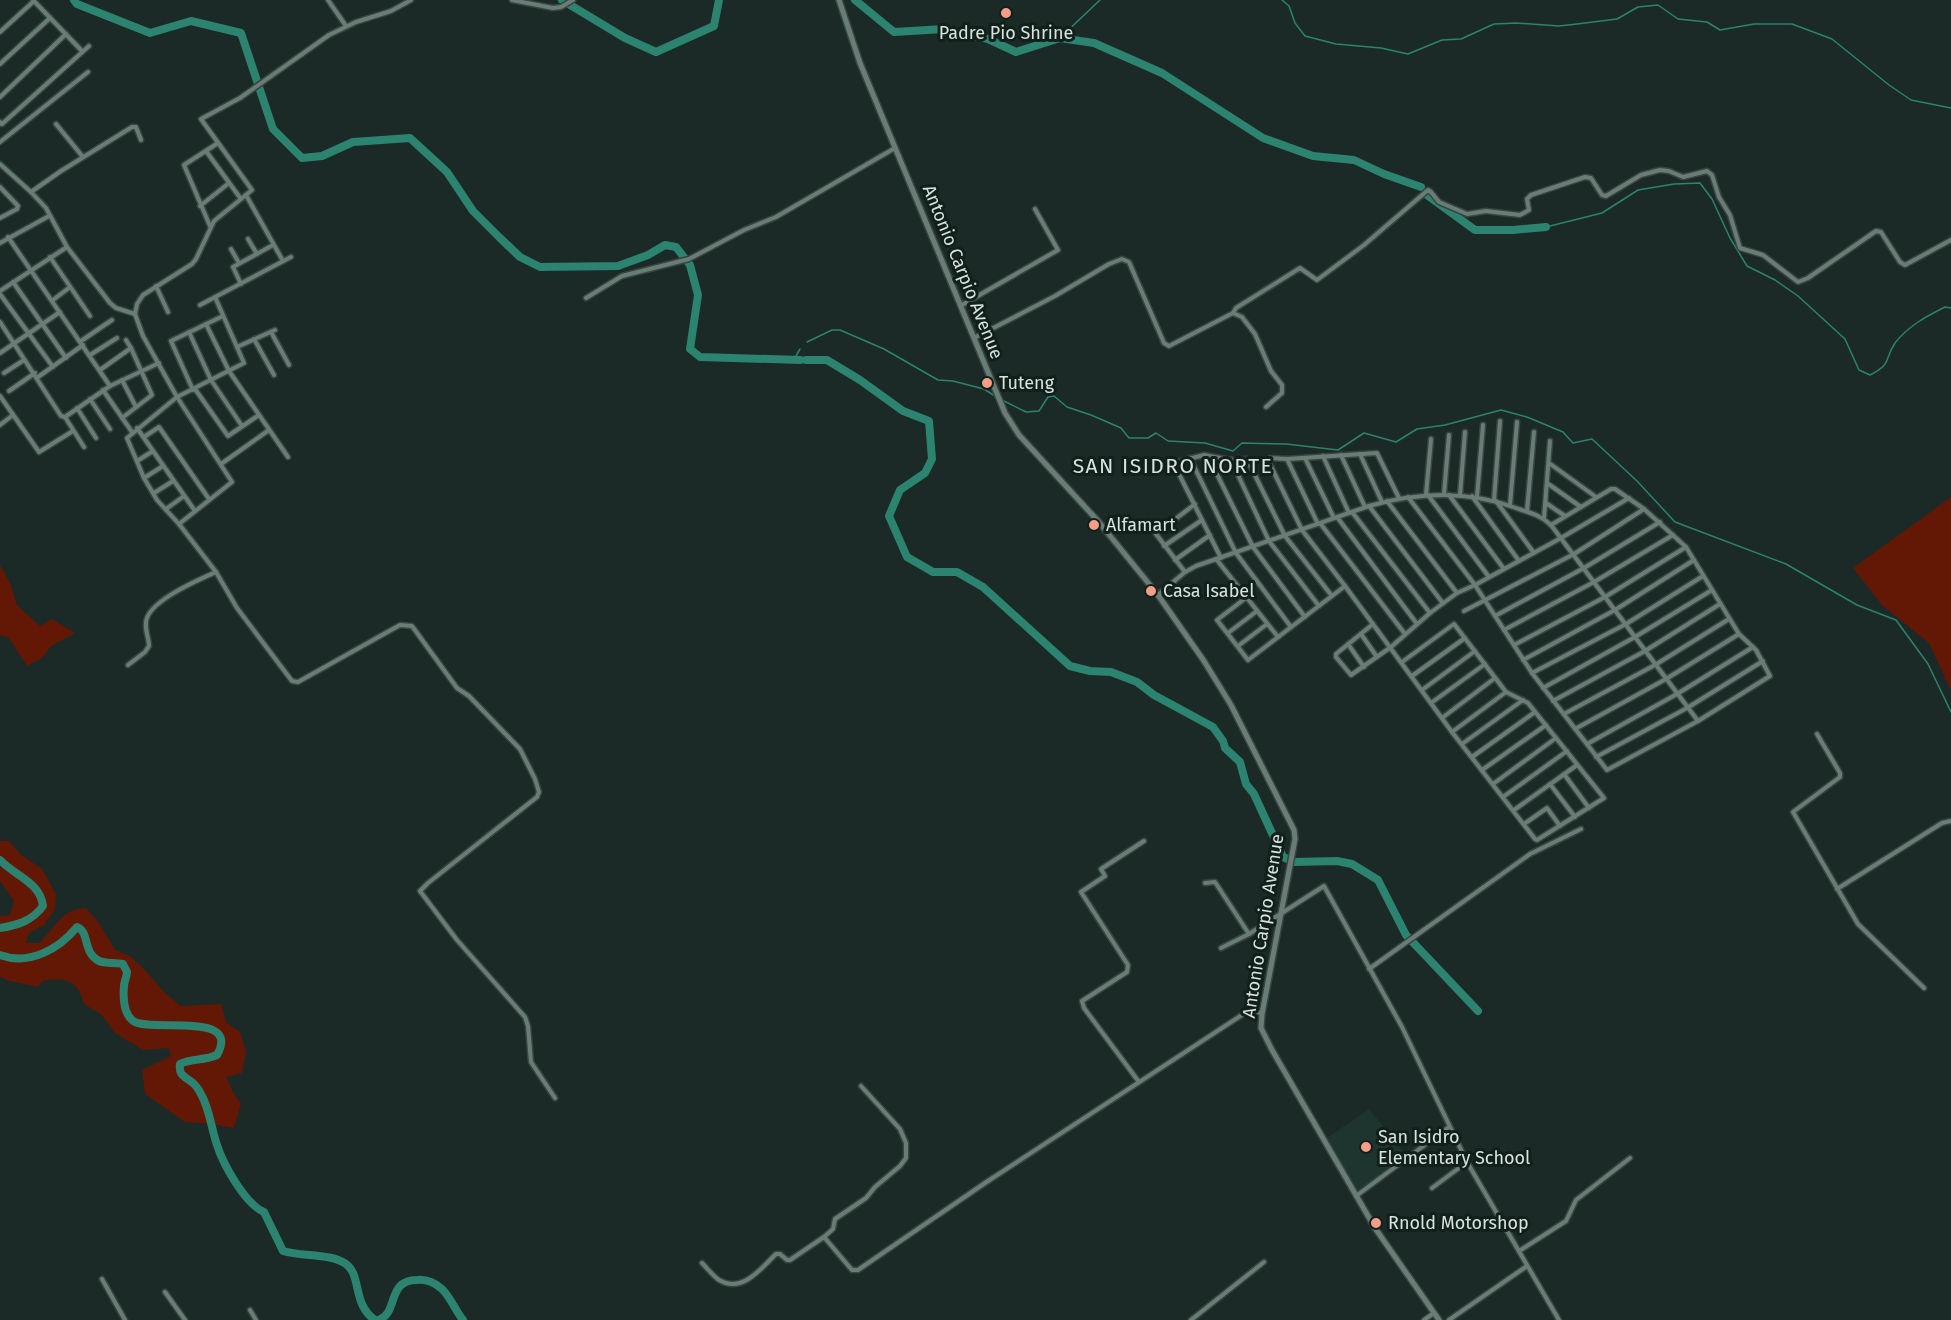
<svg xmlns="http://www.w3.org/2000/svg" width="1951" height="1320" font-family="'Fira Sans',sans-serif">
	<rect width="100%" height="100%" fill="#1b2a26"/>
	<!-- built -->
	<path fill="#1e352f" d="M1369,1109L1407,1156L1357,1192L1327,1138Z"/>
	<!-- green -->
	<g fill="#621805">
		<path d="M1951,497V690L1929,643L1882,605L1853,568Z"/>
		<path d="M0,565L10,583L17,605L40,626L52,619L75,633L51,646L43,657L27,666L8,637L0,635Z"/>
		<path d="M0,841H9L20,854L42,869L56,894L55,909L44,925L29,933L26,943H39C55,928 62,908 86,908L99,923L115,950L130,956L145,970L165,993L181,1006L221,1004L226,1022L240,1032L246,1051L242,1073L226,1077L233,1092L241,1104L234,1128L211,1124L185,1122L145,1094L142,1070L171,1056L169,1048L143,1050L115,1033L102,1015L84,1004C78,980 65,977 42,981L38,987L6,980L0,976V916L10,915L14,901L0,881Z"/>
	</g>
	<g fill="none" stroke-linecap="round" stroke-linejoin="round">
		<!-- stream -->
		<g stroke="#2b8370" stroke-width="1.5">
			<path d="M1282,0L1289,6L1295,23L1305,36L1336,44L1381,48L1408,54L1442,40L1461,39L1494,24L1516,23L1559,26L1577,24L1617,19L1638,7L1658,5L1678,19L1707,22L1720,30L1754,24H1792L1832,39L1889,85L1911,100L1951,108"/>
			<path d="M1060,38L1100,0"/>
			<path d="M1546,227L1602,213L1638,190L1674,184L1700,183L1712,199L1730,238L1747,266L1775,280L1798,296L1845,339L1859,370L1870,375C1893,363 1883,361 1895,343C1908,326 1927,316 1945,307L1951,308"/>
			<path d="M807,342L832,330H840L884,349L938,380L953,381L984,389L995,396"/>
			<path d="M793,361L800,349"/>
			<path d="M1002,400L1026,412L1039,411L1048,397L1054,396L1067,407L1091,415L1121,428L1129,438H1148L1156,433L1168,441L1205,443L1233,451L1242,443L1286,444L1338,450L1364,433L1396,442L1417,429L1445,425L1501,410L1527,417L1563,432L1573,443L1592,439L1637,481L1675,522L1786,564L1857,605L1896,620L1928,664L1951,712"/>
		</g>
		<!-- river -->
		<g stroke="#2b8370" stroke-width="8">
			<path d="M74,0L77,4L150,33L191,21L241,33L273,129L302,158L322,156L353,142L410,138L447,172L473,211L499,237L520,257L540,267L618,266L648,255L665,245L676,247L690,265L698,295L690,349L700,357L800,360"/>
			<path d="M562,0L625,38L656,52L714,26L719,0"/>
			<path d="M855,0L894,32L944,29L988,39L1016,52L1060,38L1094,43L1162,73L1263,138L1313,156L1354,160L1384,174L1421,187"/>
			<path d="M1427,195L1475,230H1513L1546,227"/>
			<path d="M806,360H827L860,380L903,411L929,421L932,459L925,473L900,490L889,516L907,557L933,572H957L983,587L1070,666L1090,671L1111,672L1137,682L1154,695L1213,727L1223,741L1225,748L1240,762L1246,784L1254,794L1283,857L1294,862L1337,861L1352,864L1378,880L1406,935L1478,1011"/>
			<path d="M0,860C15,876 40,882 43,906C32,921 18,925 0,928"/>
			<path d="M0,955C29,966 59,949 77,927C90,932 82,952 99,961C106,964 115,962 123,964C124,967 126,969 127,972C127,976 124,982 124,986C123,997 123,1013 133,1021C150,1033 242,1010 217,1055C204,1061 191,1058 180,1064C178,1077 187,1077 194,1084C197,1087 200,1092 202,1096C210,1111 211,1128 217,1145C223,1164 245,1204 264,1212L283,1251C301,1257 331,1253 346,1264C362,1276 352,1304 375,1320"/>
			<path d="M378,1320C399,1314 386,1280 417,1280C427,1279 434,1282 442,1289C451,1298 455,1310 463,1320"/>
		</g>
		<!-- street casing -->
		<g stroke="#384541" stroke-width="7">
			<g id="street">
				<path d="M33,0L82,51"/>
				<path d="M328,0L346,26"/>
				<path d="M512,0L553,8L561,7L573,0"/>
				<path d="M0,32L34,1"/>
				<path d="M0,64L50,18"/>
				<path d="M0,97L66,34"/>
				<path d="M0,122L2,124L89,46"/>
				<path d="M56,124L83,157"/>
				<path d="M0,142L88,72"/>
				<path d="M206,151L241,199"/>
				<path d="M0,164L31,192L46,208L67,247L110,303L116,308L135,314"/>
				<path d="M0,187L18,206L17,209L0,218"/>
				<path d="M31,192L61,171L132,127H136L141,140"/>
				<path d="M246,195L283,261"/>
				<path d="M200,206L229,183"/>
				<path d="M210,226L184,165L218,143"/>
				<path d="M8,237L110,386"/>
				<path d="M248,239L257,254"/>
				<path d="M0,243L49,216"/>
				<path d="M231,249L239,263"/>
				<path d="M50,257L90,316"/>
				<path d="M13,282L66,358"/>
				<path d="M241,284L233,267L273,245"/>
				<path d="M156,286L168,312"/>
				<path d="M0,291L67,247"/>
				<path d="M0,294L53,367"/>
				<path d="M215,297L244,363L177,397L127,438L144,478L157,500L179,524L216,572L237,608L292,681L298,682L400,625L412,626L457,688L469,696L520,749L535,779L539,792L537,797L428,883L420,891L457,940L525,1017L528,1026L531,1062L555,1098"/>
				<path d="M586,298L622,276L689,259L744,230L776,217L895,148"/>
				<path d="M53,300L70,287"/>
				<path d="M200,305L291,257"/>
				<path d="M962,305L1058,250L1035,209"/>
				<path d="M1233,313L1242,317L1255,334L1271,371L1282,385V393L1266,407"/>
				<path d="M0,322L61,416L65,417L110,386L159,363"/>
				<path d="M206,324L229,371L288,457"/>
				<path d="M189,332L211,380L242,426"/>
				<path d="M271,332L289,365"/>
				<path d="M974,338L1055,296L1109,264L1122,259L1129,262L1164,343L1169,346L1233,313L1236,308L1300,268L1317,280L1364,245L1428,190L1431,192L1439,202L1467,214L1486,211L1520,215L1529,210L1527,199L1531,195L1585,177L1591,178L1602,195L1606,196L1641,175L1660,170L1669,171L1683,177L1707,171L1712,175L1719,197L1730,215L1740,248L1763,255L1798,282L1808,278L1876,231L1881,232L1900,262L1905,265L1951,240"/>
				<path d="M254,339L274,375"/>
				<path d="M126,340L131,348"/>
				<path d="M81,341L112,320"/>
				<path d="M237,347L275,330"/>
				<path d="M0,353L60,312"/>
				<path d="M90,355L117,338"/>
				<path d="M100,370L131,348L152,395L122,418"/>
				<path d="M4,373L24,360"/>
				<path d="M38,377L83,345"/>
				<path d="M122,380L136,407"/>
				<path d="M195,389L228,436L259,415"/>
				<path d="M103,390L132,432"/>
				<path d="M193,390L171,341L223,316"/>
				<path d="M9,391L35,373"/>
				<path d="M0,396L39,452L73,431"/>
				<path d="M90,399L110,429"/>
				<path d="M77,408L96,438"/>
				<path d="M65,417L84,447"/>
				<path d="M0,425L13,415"/>
				<path d="M137,428L195,511"/>
				<path d="M144,437L159,427L209,499"/>
				<path d="M1360,454L1382,502"/>
				<path d="M1341,455L1365,507"/>
				<path d="M1208,456L1253,547L1305,617"/>
				<path d="M1323,456L1349,513"/>
				<path d="M1190,458L1236,553L1291,627"/>
				<path d="M1305,458L1334,518"/>
				<path d="M1287,459L1318,524"/>
				<path d="M1231,460L1269,541L1319,606"/>
				<path d="M137,461L153,451"/>
				<path d="M1549,463L1596,497"/>
				<path d="M221,464L269,430"/>
				<path d="M144,478L163,466"/>
				<path d="M1547,483L1581,507"/>
				<path d="M154,493L173,481"/>
				<path d="M1444,494L1449,435"/>
				<path d="M1426,495L1431,439"/>
				<path d="M1428,495L1489,577"/>
				<path d="M1449,495L1504,569"/>
				<path d="M1460,495L1465,432"/>
				<path d="M1472,496L1519,561"/>
				<path d="M1408,497L1475,585L1561,538L1629,498"/>
				<path d="M1477,497L1483,425"/>
				<path d="M1494,500L1500,421"/>
				<path d="M1496,501L1534,553"/>
				<path d="M1546,503L1565,516"/>
				<path d="M1510,505L1517,422"/>
				<path d="M1369,506L1442,602"/>
				<path d="M166,509L184,496"/>
				<path d="M1527,511L1534,432"/>
				<path d="M1352,512L1430,613L1457,593"/>
				<path d="M1337,517L1417,624"/>
				<path d="M1544,518L1550,441"/>
				<path d="M1320,523L1405,634"/>
				<path d="M179,524L232,482L177,397L143,336L135,314L137,304L143,295L192,264L196,259L214,221L252,190L201,119L240,98L329,35L356,22L391,11L411,0"/>
				<path d="M1551,525L1611,489H1615L1644,509L1686,547L1739,634L1756,650L1770,676L1698,721"/>
				<path d="M1164,546L1202,520"/>
				<path d="M1221,558L1175,466L1177,462L1204,455L1231,460L1247,459L1285,536L1332,596"/>
				<path d="M1175,560L1210,535"/>
				<path d="M1217,560L1278,637"/>
				<path d="M1185,572L1156,534L1195,504"/>
				<path d="M1345,586L1452,732L1535,839L1537,840L1604,798L1528,703L1506,692L1454,624L1402,662"/>
				<path d="M1158,595L1185,572L1196,566L1369,506C1420,492 1469,490 1519,509C1531,513 1542,516 1551,525L1698,721L1607,770L1532,673L1475,585L1457,593L1387,501"/>
				<path d="M1247,597L1217,620L1248,660L1345,586L1302,530L1268,460L1270,458L1287,459L1377,453L1399,498"/>
				<path d="M1464,611L1574,554L1644,509"/>
				<path d="M1495,616L1584,568L1660,522"/>
				<path d="M1373,624L1336,654V657L1351,675L1391,647L1430,613"/>
				<path d="M1504,630L1594,582L1673,535"/>
				<path d="M1228,633L1257,611"/>
				<path d="M1361,634L1377,657"/>
				<path d="M1348,644L1364,667"/>
				<path d="M1514,645L1605,597L1686,547"/>
				<path d="M1238,646L1267,624"/>
				<path d="M1523,660L1615,610L1694,560"/>
				<path d="M128,665L145,652L149,646C149,639 145,630 146,623C146,602 198,580 216,572"/>
				<path d="M1532,673L1626,624L1703,576"/>
				<path d="M1412,676L1465,638"/>
				<path d="M1543,688L1635,637L1712,590"/>
				<path d="M1422,690L1475,651"/>
				<path d="M1553,701L1645,651L1720,604"/>
				<path d="M1431,703L1485,664"/>
				<path d="M1564,714L1655,665L1729,619"/>
				<path d="M1442,718L1495,678"/>
				<path d="M1575,729L1666,679L1739,634"/>
				<path d="M1452,732L1506,692"/>
				<path d="M1817,734L1840,773V777L1793,812L1858,924L1924,988"/>
				<path d="M1462,744L1523,700"/>
				<path d="M1587,744L1677,694L1753,647"/>
				<path d="M1472,757L1535,712"/>
				<path d="M1596,757L1687,708L1763,661"/>
				<path d="M1482,770L1546,725"/>
				<path d="M1564,774L1589,808"/>
				<path d="M1493,784L1556,738"/>
				<path d="M1550,784L1575,817"/>
				<path d="M1503,797L1567,751"/>
				<path d="M1514,810L1577,765"/>
				<path d="M1524,824L1547,808L1560,826"/>
				<path d="M1205,883L1215,882L1249,934"/>
				<path d="M1837,889L1942,823L1951,821"/>
				<path d="M1221,948L1249,934L1324,886L1402,1027L1467,1162L1559,1320"/>
				<path d="M1369,969L1530,854L1581,829"/>
				<path d="M1139,1082L1084,1008L1082,1001L1127,972L1128,965L1081,892L1105,876L1101,869L1144,841"/>
				<path d="M1432,1188L1467,1162"/>
				<path d="M1356,1196L1449,1127"/>
				<path d="M824,1237L833,1229L835,1219L866,1198L875,1187L900,1166L906,1158V1143L900,1129L861,1086"/>
				<path d="M1519,1251L1566,1221L1576,1200L1630,1158"/>
				<path d="M702,1263C707,1268 713,1276 719,1280C743,1294 761,1268 776,1254H780L787,1260H790L824,1237L852,1270H858L985,1183L1251,1009L1262,1014"/>
				<path d="M102,1279L125,1320"/>
				<path d="M165,1292L185,1320"/>
				<path d="M250,1310L256,1320"/>
				<path d="M1191,1320L1264,1262"/>
				<path d="M1424,1320L1434,1313"/>
				<path d="M1449,1320L1527,1266"/>
			</g>
		</g>
		<!-- secondary casing -->
		<g stroke="#384541" stroke-width="8">
			<path id="secondary" d="M839,0L860,63L1005,413L1019,435L1098,521L1158,595L1204,661L1231,705L1294,830L1295,839L1262,1014L1261,1028L1272,1050L1375,1228L1439,1320"/>
		</g>
		<!-- street -->
		<use href="#street" stroke="#6a7c76" stroke-width="4"/>
		<!-- secondary -->
		<use href="#secondary" stroke="#6a7c76" stroke-width="5"/>
	</g>
	<!-- markers -->
	<g fill="#f49e88" stroke="#12201c" stroke-width="2">
		<circle cx="1006" cy="13" r="6"/>
		<circle cx="987" cy="383" r="6"/>
		<circle cx="1094" cy="525" r="6"/>
		<circle cx="1151" cy="591" r="6"/>
		<circle cx="1366" cy="1147" r="6"/>
		<circle cx="1376" cy="1223" r="6"/>
	</g>
	<g text-anchor="middle" dominant-baseline="central" stroke-width="6" stroke-linejoin="round" paint-order="stroke">
		<!-- poi labels -->
		<g font-size="18" fill="#d8e2df" stroke="#12201c" text-anchor="start">
			<text x="1006" y="33" text-anchor="middle">Padre Pio Shrine</text>
			<text x="999" y="383">Tuteng</text>
			<text x="1106" y="525">Alfamart</text>
			<text x="1163" y="591">Casa Isabel</text>
			<text x="1378" y="1137">San Isidro<tspan x="1378" dy="21">Elementary School</tspan></text>
			<text x="1388" y="1223">Rnold Motorshop</text>
		</g>
		<!-- street labels -->
		<g font-size="18" fill="#d8e2df" stroke="#12201c">
			<text transform="translate(963 272) rotate(68)">Antonio Carpio Avenue</text>
			<text transform="translate(1263 926) rotate(-81)">Antonio Carpio Avenue</text>
		</g>
		<!-- quarter labels -->
		<g font-size="21" letter-spacing="1.5" fill="#d8e2df" stroke="#12201c">
			<text x="1173" y="466">SAN ISIDRO NORTE</text>
		</g>
	</g>
</svg>
